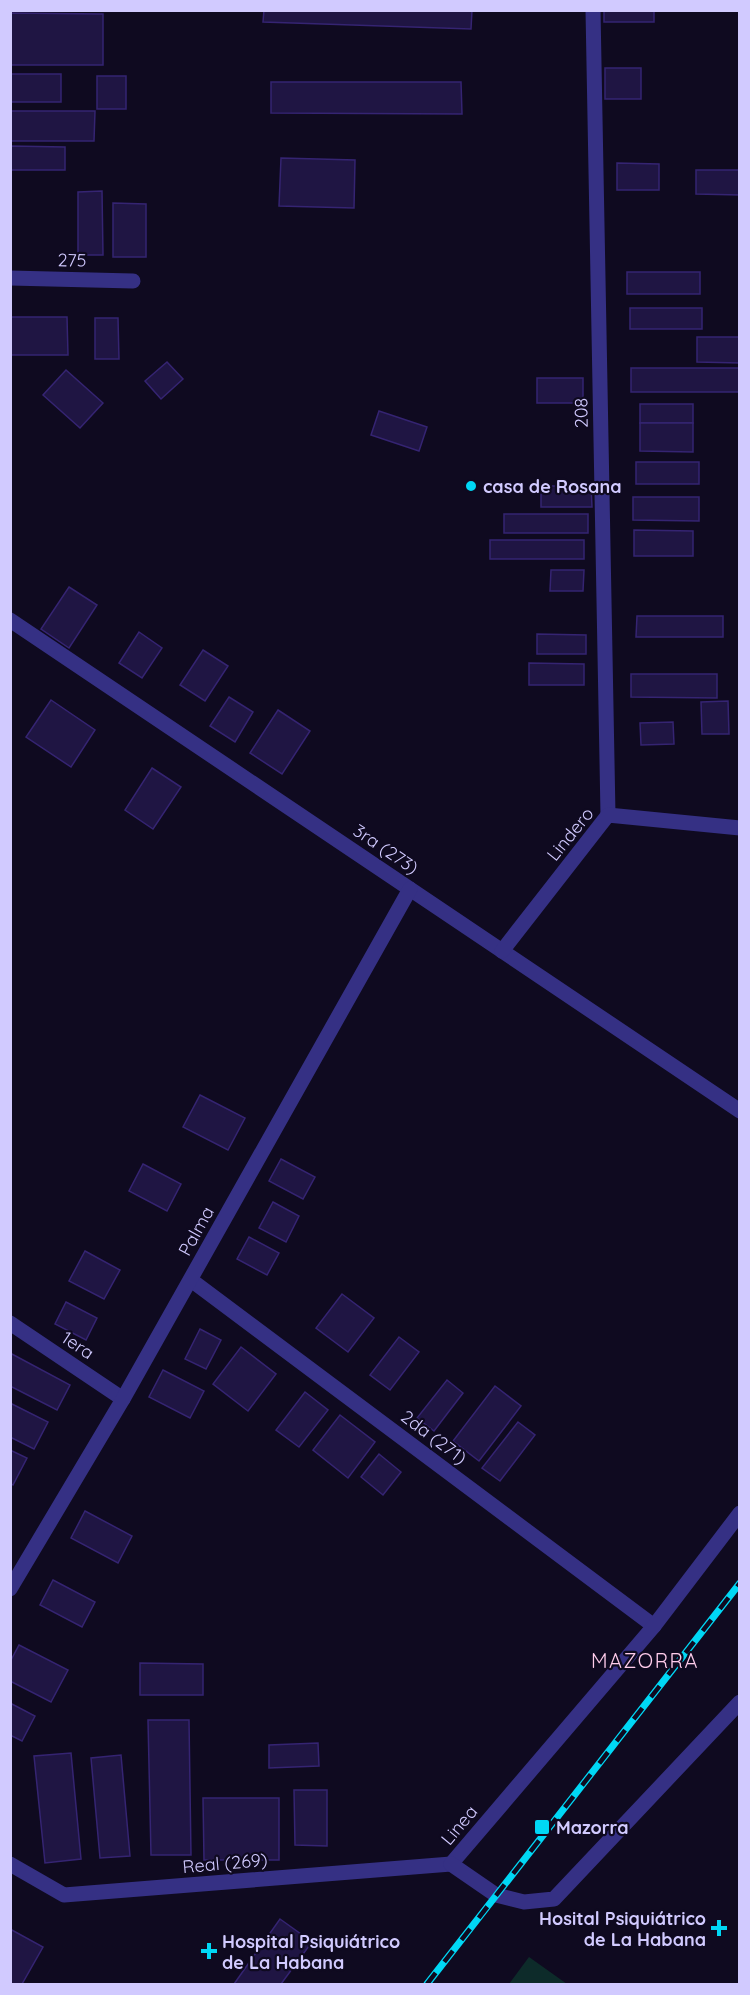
<svg xmlns="http://www.w3.org/2000/svg" width="750" height="1995" font-family="Quicksand,sans-serif">
	<rect width="100%" height="100%" fill="#0f0a20"/>
	<!-- green -->
	<path fill="#0d2b2a" d="M529,1957L567,1984H509Z"/>
	<!-- building -->
	<g fill="#1f1543" stroke="#352472" stroke-width="1.5">
		<path d="M264,10H472L471,29L263,22Z"/>
		<rect x="604" y="10" width="50" height="12"/>
		<path d="M10,13L103,14V65H10Z"/>
		<rect x="605" y="68" width="36" height="31"/>
		<rect x="10" y="74" width="51" height="28"/>
		<rect x="97" y="76" width="29" height="33"/>
		<path d="M271,82H461L462,114L271,113Z"/>
		<path d="M10,111H95L94,141H10Z"/>
		<path d="M10,146L65,147V170H10Z"/>
		<path d="M281,158L355,160L354,208L279,206Z"/>
		<path d="M617,163L659,164V190H617Z"/>
		<path d="M696,170H740V195L696,194Z"/>
		<path d="M102,191L103,255H78V192Z"/>
		<path d="M113,203L146,204V257H113Z"/>
		<rect x="627" y="272" width="73" height="22"/>
		<rect x="630" y="308" width="72" height="21"/>
		<path d="M10,317H67L68,355H10Z"/>
		<path d="M95,318H118L119,359H95Z"/>
		<path d="M697,337H740V363L697,362Z"/>
		<path d="M167,362L183,379L161,399L145,381Z"/>
		<rect x="631" y="368" width="109" height="24"/>
		<path d="M66,370L103,403L80,428L43,395Z"/>
		<rect x="537" y="378" width="46" height="25"/>
		<rect x="640" y="404" width="53" height="19"/>
		<path d="M379,411L427,427L419,451L371,435Z"/>
		<path d="M640,423H693V452L640,451Z"/>
		<rect x="636" y="462" width="63" height="22"/>
		<path d="M541,486H591L592,507H541Z"/>
		<path d="M633,497H699V521L633,520Z"/>
		<rect x="504" y="514" width="84" height="19"/>
		<path d="M634,530L693,531V556H634Z"/>
		<rect x="490" y="540" width="94" height="19"/>
		<path d="M551,570H584L583,591H550Z"/>
		<path d="M69,587L97,605L69,648L41,629Z"/>
		<path d="M637,616H723V637H636Z"/>
		<path d="M139,632L162,648L142,678L119,663Z"/>
		<path d="M537,634L586,635V654H537Z"/>
		<path d="M203,650L228,666L205,701L180,685Z"/>
		<path d="M529,663L584,664V685H529Z"/>
		<path d="M631,674H717V698L631,697Z"/>
		<path d="M229,697L253,712L235,742L210,726Z"/>
		<path d="M51,700L95,730L71,767L26,737Z"/>
		<path d="M728,701L729,734H702L701,702Z"/>
		<path d="M278,710L310,731L282,774L250,753Z"/>
		<path d="M673,722L674,744L641,745L640,723Z"/>
		<path d="M152,768L181,787L153,829L125,810Z"/>
		<path d="M200,1095L245,1118L228,1150L183,1127Z"/>
		<path d="M281,1159L315,1177L303,1199L269,1181Z"/>
		<path d="M143,1164L181,1184L167,1211L129,1191Z"/>
		<path d="M273,1202L299,1216L286,1242L259,1228Z"/>
		<path d="M249,1237L279,1253L267,1275L237,1259Z"/>
		<path d="M85,1251L120,1270L104,1299L69,1281Z"/>
		<path d="M342,1294L374,1318L348,1352L316,1328Z"/>
		<path d="M66,1302L97,1318L86,1340L55,1324Z"/>
		<path d="M200,1329L221,1340L206,1369L185,1359Z"/>
		<path d="M399,1337L419,1352L390,1390L370,1375Z"/>
		<path d="M241,1347L276,1374L248,1411L213,1384Z"/>
		<path d="M10,1353L70,1385L57,1410L10,1386Z"/>
		<path d="M163,1370L204,1391L190,1418L149,1397Z"/>
		<path d="M447,1380L463,1393L434,1431L417,1418Z"/>
		<path d="M495,1386L521,1406L479,1461L453,1441Z"/>
		<path d="M305,1392L328,1410L299,1447L276,1430Z"/>
		<path d="M10,1403L48,1422L34,1449L10,1437Z"/>
		<path d="M340,1415L375,1442L348,1478L313,1450Z"/>
		<path d="M518,1422L535,1435L500,1481L482,1468Z"/>
		<path d="M10,1450L27,1458L13,1485L10,1483Z"/>
		<path d="M379,1454L401,1472L383,1495L361,1477Z"/>
		<path d="M85,1511L132,1536L118,1563L71,1538Z"/>
		<path d="M53,1580L95,1602L82,1627L40,1605Z"/>
		<path d="M19,1645L68,1670L51,1702L10,1681V1662Z"/>
		<path d="M140,1663L203,1664V1695H140Z"/>
		<path d="M10,1703L35,1716L22,1741L10,1735Z"/>
		<path d="M148,1720H189L191,1855H151Z"/>
		<path d="M318,1743L319,1766L269,1768V1745Z"/>
		<path d="M71,1753L81,1859L45,1863L34,1756Z"/>
		<path d="M121,1755L130,1856L100,1858L91,1758Z"/>
		<path d="M294,1790H327V1846L295,1845Z"/>
		<path d="M203,1798H279V1860H204Z"/>
		<path d="M280,1919L312,1942L281,1984H234Z"/>
		<path d="M10,1929L43,1947L22,1984H10Z"/>
	</g>
	<g fill="none" stroke-linecap="round" stroke-linejoin="round">
		<!-- minor -->
		<g stroke="#353084" stroke-width="15">
			<path d="M593,10L608,815"/>
			<path d="M10,278L133,281"/>
			<path d="M10,620L740,1111"/>
			<path d="M502,951L608,815L740,828"/>
			<path d="M191,1280L654,1626"/>
			<path d="M10,1323L123,1399"/>
			<path d="M10,1589L123,1399L410,889"/>
			<path d="M10,1864L64,1895L451,1864"/>
			<path d="M451,1864L654,1626L740,1513"/>
			<path d="M451,1864L496,1895L524,1902L554,1899L740,1702"/>
		</g>
		<!-- rail casing -->
		<g stroke="#00d7f5" stroke-width="7">
			<path id="rail" d="M427,1984L740,1583"/>
		</g>
		<!-- rail -->
		<use href="#rail" stroke="#0f0a20" stroke-width="4.5" stroke-dasharray="14" stroke-linecap="butt"/>
	</g>
	<!-- markers -->
	<g fill="#00d7f5" stroke="#0f0a20" stroke-width="2">
		<circle cx="471" cy="486" r="6"/>
		<rect x="534" y="1819" width="16" height="16" rx="3"/>
		<path d="M716 1919h6v6h6v6h-6v6h-6v-6h-6v-6h6z"/>
		<path d="M206 1942h6v6h6v6h-6v6h-6v-6h-6v-6h6z"/>
	</g>
	<g text-anchor="middle" dominant-baseline="central" stroke-width="4.5" stroke-linejoin="round" paint-order="stroke">
		<!-- street labels -->
		<g font-size="18" fill="#d1caff" stroke="#0f0a20">
			<text transform="translate(72 260) rotate(1)">275</text>
			<text transform="translate(581 413) rotate(-91)">208</text>
			<text transform="translate(570 834) rotate(-51)">Lindero</text>
			<text transform="translate(386 849) rotate(34)">3ra (273)</text>
			<text transform="translate(196 1231) rotate(-61)">Palma</text>
			<text transform="translate(78 1345) rotate(34)">1era</text>
			<text transform="translate(434 1437) rotate(37)">2da (271)</text>
			<text transform="translate(459 1825) rotate(-50)">Linea</text>
			<text transform="translate(225 1863) rotate(-5)">Real (269)</text>
		</g>
		<!-- poi labels -->
		<g font-size="18" font-weight="bold" fill="#d1caff" stroke="#0f0a20" text-anchor="start">
			<text x="483" y="486">casa de Rosana</text>
			<text x="556" y="1827">Mazorra</text>
			<text x="706" y="1918" text-anchor="end">Hosital Psiquiátrico<tspan x="706" dy="21">de La Habana</tspan></text>
			<text x="222" y="1941">Hospital Psiquiátrico<tspan x="222" dy="21">de La Habana</tspan></text>
		</g>
		<!-- neighbourhood labels -->
		<g font-size="20" letter-spacing="1.5" fill="#ffcceb" stroke="#0f0a20">
			<text x="645" y="1660">MAZORRA</text>
		</g>
	</g>
	<!-- border -->
	<rect width="750" height="1995" fill="none" stroke="#d1caff" stroke-width="24"/>
</svg>
